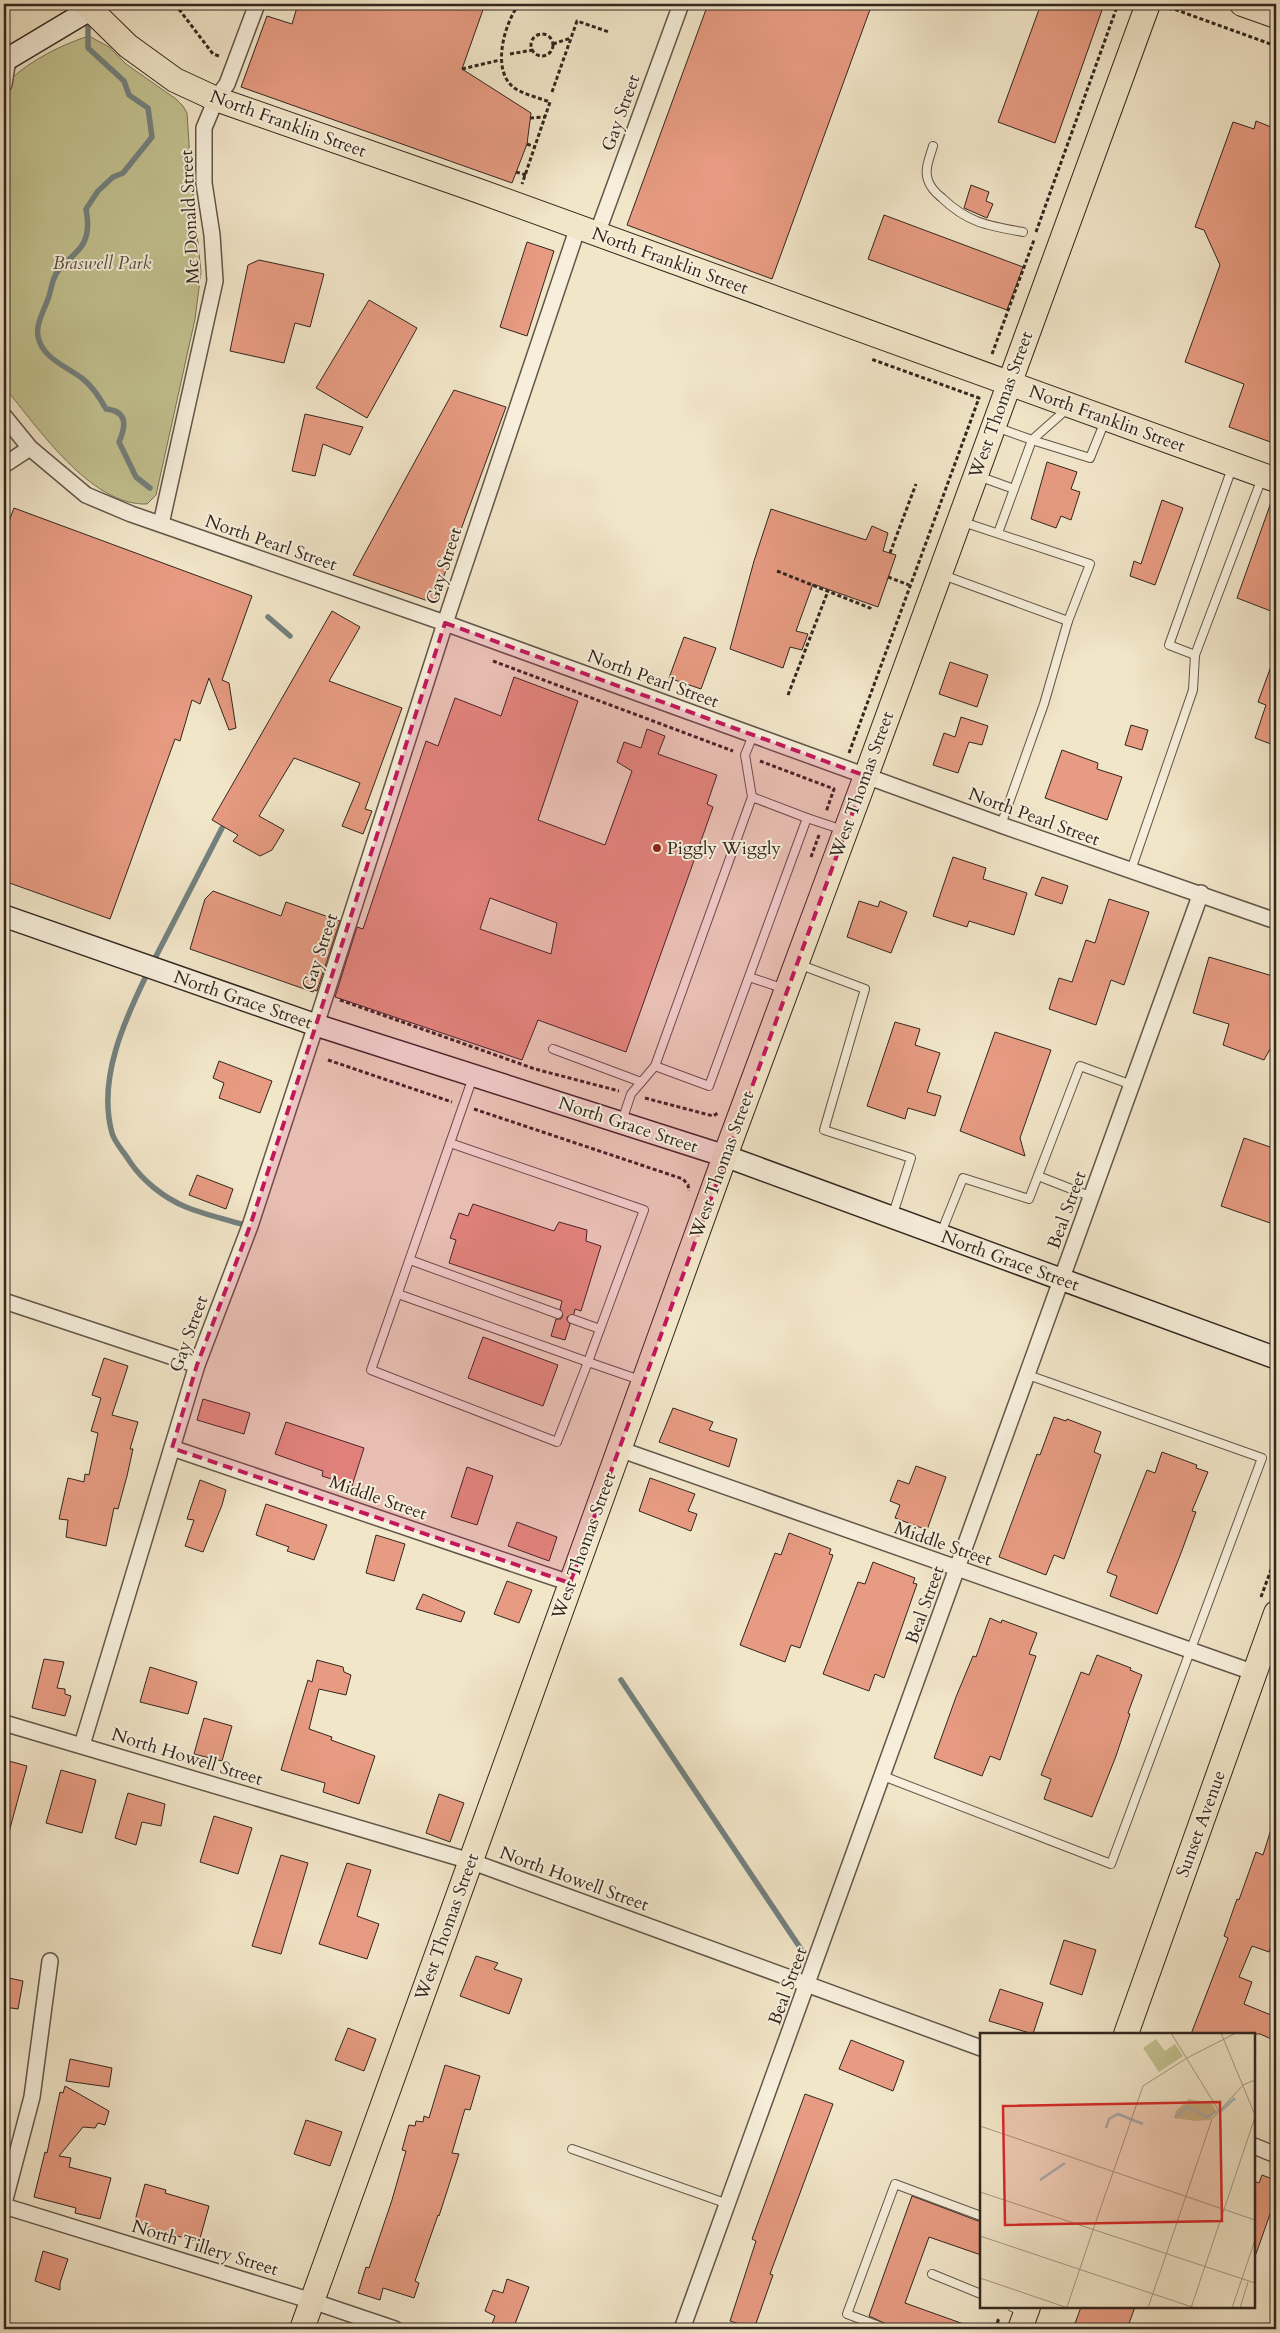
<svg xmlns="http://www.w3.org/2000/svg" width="1280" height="2333" font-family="Cardo,serif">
	<rect width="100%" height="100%" fill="#f2e6c9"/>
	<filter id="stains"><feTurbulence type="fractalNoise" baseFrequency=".004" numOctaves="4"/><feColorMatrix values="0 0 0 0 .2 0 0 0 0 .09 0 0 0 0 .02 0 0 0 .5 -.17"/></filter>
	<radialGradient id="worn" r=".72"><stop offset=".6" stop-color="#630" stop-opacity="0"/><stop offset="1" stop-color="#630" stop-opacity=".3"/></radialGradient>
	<!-- green -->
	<path fill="#c3c291" stroke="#7a7458" d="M89,36L109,47L126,64L176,99L183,106L187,113L191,174L201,272L195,319L156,495L147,504C90,506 38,427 4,387V132L11,79C31,60 63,44 89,36Z"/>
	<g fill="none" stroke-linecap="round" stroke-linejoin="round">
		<!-- stream -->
		<g stroke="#73817f" stroke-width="5.5">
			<path d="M88,18V48L124,81L129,95L148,108L152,137L123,173L113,177L98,191L86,209C88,221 89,231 84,242C79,253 65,261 58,271C51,280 52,289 48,299C43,313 33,328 40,343C47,360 69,368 83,379C93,387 100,398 106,409C128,411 126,426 119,442L136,477L150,488"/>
			<path d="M268,617L290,636"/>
			<path d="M152,964L222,828"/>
			<path d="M148,972C125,1019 97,1079 112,1133C114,1142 125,1153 130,1162C143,1181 164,1198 186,1207C206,1215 228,1220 248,1226"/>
			<path d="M621,1680L801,1949"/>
		</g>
	</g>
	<!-- building -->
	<g fill="#e79b82" stroke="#32261e" fill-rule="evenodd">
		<path d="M298,4H485L462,69L531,113L527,144L512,183L241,87L267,16L292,24Z"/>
		<path d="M708,4H872L772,279L627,225Z"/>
		<path d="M1041,4H1083L1102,10L1055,143L998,122Z"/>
		<path d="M1256,121L1276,129V444L1229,427L1244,384L1185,362L1220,265L1204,230L1195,227L1233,122L1254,129Z"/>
		<path d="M971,185L989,192L986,201L993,204L987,218L964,208Z"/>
		<path d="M884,215L1023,267L1007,310L868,259Z"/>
		<path d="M527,242L554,251L527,336L500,327Z"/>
		<path d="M259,260L324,274L310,327L295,323L284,363L230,351L248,265Z"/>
		<path d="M369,300L417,328L367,418L316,388Z"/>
		<path d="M454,390L506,407L434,603L353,575Z"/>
		<path d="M305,414L363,427L350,455L323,444L315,476L292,471Z"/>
		<path d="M1047,462L1077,472L1071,489L1080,492L1071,520L1061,516L1056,528L1031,519Z"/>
		<path d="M1274,494H1276V613L1237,598Z"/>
		<path d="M1162,500L1183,508L1155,585L1130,576L1134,561L1141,564Z"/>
		<path d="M14,508L252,596L222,680L229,683L236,728L229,730L209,678L200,704L192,700L180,741L175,739L110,919L4,881V534Z"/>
		<path d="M771,509L866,540L872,526L888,533L883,551L896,555L878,607L813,584L796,631L808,634L802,650L790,647L783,668L730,649L754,561Z"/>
		<path d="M332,611L360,627L329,681L402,708L365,809L372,811L363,834L342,826L360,783L294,758L259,816L284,830L272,850L260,856L233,841L238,835L212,820Z"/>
		<path d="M684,637L716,648L701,689L669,678Z"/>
		<path d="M1274,658H1276V746L1255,738L1266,705L1258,702Z"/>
		<path d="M950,662L988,675L977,707L939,694Z"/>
		<path d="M514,677L578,701L538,820L605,845L632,771L617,762L624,742L641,748L647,729L665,736L658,754L717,775L707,804L713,807L626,1052L538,1020L522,1060L335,997L357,927L363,929L426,741L438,746L455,698L501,716ZM490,898L557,923L551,954L480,929Z"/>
		<path d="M961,717L988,726L982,745L969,742L958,773L933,765L944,733L955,737Z"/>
		<path d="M1131,725L1148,730L1142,750L1125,745Z"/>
		<path d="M1062,750L1098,763L1097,769L1122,777L1107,820L1045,798Z"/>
		<path d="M953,857L986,868L983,879L1027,893L1014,935L969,921L967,927L933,916Z"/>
		<path d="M1042,877L1068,886L1062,904L1035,895Z"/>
		<path d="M213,891L281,916L286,902L340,921L317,991L314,990L313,992L190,949L205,899Z"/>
		<path d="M1109,899L1149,912L1124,985L1111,980L1096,1025L1049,1009L1059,978L1072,982L1086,940L1095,943Z"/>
		<path d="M859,901L878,907L880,901L907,912L891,953L847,937Z"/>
		<path d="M1209,957L1276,977V1050L1270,1049L1264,1060L1223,1045L1229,1024L1193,1013Z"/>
		<path d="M895,1022L920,1029L915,1045L940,1053L927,1092L941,1096L935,1116L908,1108L905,1119L867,1106Z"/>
		<path d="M995,1032L1051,1050L1020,1138L1025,1156L960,1131Z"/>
		<path d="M219,1061L272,1081L260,1113L219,1098L224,1083L213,1078Z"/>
		<path d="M1244,1138L1276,1149V1225L1221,1206Z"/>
		<path d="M197,1175L233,1189L226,1209L189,1195Z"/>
		<path d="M473,1204L554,1231L559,1222L587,1230L586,1241L601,1246L581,1311L575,1309L574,1314L567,1317V1320L570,1324L565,1340L551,1336L556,1319H561L563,1315L560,1309L562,1301L449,1263L456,1240L450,1238L459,1213L468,1216Z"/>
		<path d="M483,1337L558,1365L543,1406L468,1378Z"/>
		<path d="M104,1358L128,1366L112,1415L138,1422L130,1449H133L127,1476L118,1509L114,1508L106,1546L66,1537L68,1520L59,1519L68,1478L84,1482L85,1474L89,1475L98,1433L91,1431L101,1398L92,1395Z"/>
		<path d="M203,1399L250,1413L244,1434L197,1420Z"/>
		<path d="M673,1408L713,1422L709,1430L737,1439L729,1467L659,1442Z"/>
		<path d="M1054,1417L1066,1421L1067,1419L1101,1432L1094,1452L1101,1455L1064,1559L1054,1555L1046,1575L999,1557L1037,1454L1040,1455Z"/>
		<path d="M286,1422L364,1448L352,1486L322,1476L323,1471L275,1454Z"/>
		<path d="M1162,1452L1197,1465L1196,1468L1208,1472L1192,1511L1196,1512L1181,1553L1157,1614L1110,1596L1117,1576L1107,1572L1147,1470L1155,1473Z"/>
		<path d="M916,1466L946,1477L927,1530L895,1518L900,1505L890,1501L898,1480L909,1484Z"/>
		<path d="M467,1467L493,1476L477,1525L451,1517Z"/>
		<path d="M650,1478L695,1494L688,1511L697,1514L691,1531L639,1511Z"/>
		<path d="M200,1480L226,1490L222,1505L203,1552L185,1546L194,1520L187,1519Z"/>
		<path d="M266,1504L327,1525L314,1560L287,1551L289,1547L256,1535Z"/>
		<path d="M517,1522L557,1537L549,1561L508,1546Z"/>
		<path d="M789,1533L831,1549L829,1554L833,1555L800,1648L791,1645L785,1662L740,1645L775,1553L781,1555Z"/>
		<path d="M376,1535L405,1544L394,1581L366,1573Z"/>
		<path d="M873,1562L915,1578L913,1583L917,1584L884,1678L875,1674L869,1691L823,1674L858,1582L865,1584Z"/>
		<path d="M507,1581L532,1590L519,1623L494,1614Z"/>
		<path d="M423,1594L465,1612L461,1622L416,1609Z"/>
		<path d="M990,1618L1001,1623L1002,1620L1037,1633L1029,1654L1036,1656L1000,1760L990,1756L982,1776L934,1758L956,1697L973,1656L976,1657Z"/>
		<path d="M1097,1655L1131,1668L1130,1670L1142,1675L1128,1713L1130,1714L1116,1756L1092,1817L1044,1799L1051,1779L1041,1775L1081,1672L1089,1675Z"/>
		<path d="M44,1659L64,1662L57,1688L65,1689V1694L71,1696L65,1716L32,1708Z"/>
		<path d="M317,1660L343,1667L344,1672L351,1675L346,1695L319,1689L309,1729L332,1737L331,1740L375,1756L359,1804L323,1792L325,1783L281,1770L308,1680L312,1682Z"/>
		<path d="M150,1667L197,1682L188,1714L140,1702Z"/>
		<path d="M204,1718L232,1726L222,1761L194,1754Z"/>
		<path d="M9,1761L27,1766L9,1832H4V1780Z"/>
		<path d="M61,1770L96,1780L82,1833L46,1823Z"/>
		<path d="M128,1793L165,1804L161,1826L142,1822L136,1845L115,1838Z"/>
		<path d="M439,1794L464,1803L450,1842L426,1833Z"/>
		<path d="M214,1816L252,1828L238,1874L200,1862Z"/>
		<path d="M1273,1823L1276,1824V1931L1269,1952L1252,1946L1239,1977L1252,1982L1244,2004L1276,2017V2041L1260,2034H1191L1228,1938L1224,1936L1237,1899L1239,1900L1256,1852L1263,1855Z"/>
		<path d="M281,1855L308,1863L281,1954L252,1946Z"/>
		<path d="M347,1863L371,1870L357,1916L379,1924L367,1959L319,1944Z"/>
		<path d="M1064,1940L1096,1950L1082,1995L1050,1984Z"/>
		<path d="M476,1956L498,1963L494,1969L522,1979L509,2014L460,1996Z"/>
		<path d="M4,1977L23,1981L18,2009L4,2007Z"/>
		<path d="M1000,1989L1043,2003L1033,2034L989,2021Z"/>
		<path d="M348,2028L376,2039L364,2071L335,2060Z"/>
		<path d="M851,2040L904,2061L893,2091L839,2069Z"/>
		<path d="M70,2059L112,2068L109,2087L66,2081Z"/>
		<path d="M445,2065L480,2076L470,2110L465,2109L452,2153L459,2154L439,2216L438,2215L415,2281L419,2283L414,2298L383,2288L380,2300L358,2293L366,2267L369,2268L392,2200L406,2151L402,2150L409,2125L415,2126L416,2121L423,2122L424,2116L429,2118Z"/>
		<path d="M65,2086L109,2111L105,2125L98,2123L95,2128L83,2127L59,2156L71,2158L69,2167L111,2178L100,2219L75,2213L76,2208L34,2197L45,2152L47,2153L60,2092L63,2093Z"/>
		<path d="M805,2094L833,2104L770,2274L773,2275L754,2329L730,2321L756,2241L752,2239Z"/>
		<path d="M306,2120L342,2132L330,2166L294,2154Z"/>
		<path d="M1262,2175L1275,2180L1273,2188L1276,2189V2197L1256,2254H1254V2181L1259,2183Z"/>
		<path d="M145,2184L166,2190L165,2193L209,2206L199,2242L134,2224Z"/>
		<path d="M912,2196L981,2222V2255L929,2237L905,2303L972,2327V2329H897L869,2316Z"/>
		<path d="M43,2251L68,2259L60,2283V2290L35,2281Z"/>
		<path d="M507,2279L529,2287L513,2329H490L495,2316L485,2311L493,2290L503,2293Z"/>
		<path d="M1081,2307H1135L1127,2329H1073Z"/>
	</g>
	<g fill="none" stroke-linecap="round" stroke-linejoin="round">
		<!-- service casing -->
		<g stroke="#625649" stroke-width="10">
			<g id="service">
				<path d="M933,146C930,157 924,169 928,180C930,187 937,194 942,198C968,223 989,226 1023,232"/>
				<path d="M996,427L1032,440L998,533"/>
				<path d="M1032,440L1090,458L1105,421"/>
				<path d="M1032,440L1068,408"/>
				<path d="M978,476L1014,489"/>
				<path d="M963,522L1090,564L1068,621"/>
				<path d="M943,575L1068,621L1044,704L1001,825"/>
				<path d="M1195,655L1169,645L1232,468"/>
				<path d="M807,818L843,830"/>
				<path d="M1131,870L1193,690L1195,655L1262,478"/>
				<path d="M798,964L865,989L824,1130L911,1158L892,1217"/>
				<path d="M749,977L785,989"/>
				<path d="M553,1049L641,1082"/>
				<path d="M655,1066L709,1086L807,818L752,797"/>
				<path d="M473,1077L371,1370L557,1442L588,1362L640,1380"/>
				<path d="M622,1121L631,1094L655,1066L752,797L745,755L753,735"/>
				<path d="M450,1143L644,1210L600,1329L572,1319"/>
				<path d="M1038,1176L1092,1197"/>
				<path d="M941,1233L963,1178L1029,1199L1080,1066L1132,1085"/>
				<path d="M410,1260L558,1314"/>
				<path d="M398,1294L588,1362L600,1329"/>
				<path d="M883,1776L1111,1864L1262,1458L1028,1375"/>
				<path d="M572,2149L728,2204"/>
				<path d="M932,2274L981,2294"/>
				<path d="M1012,2307L1024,2312"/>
				<path d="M887,2329L847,2314L895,2184L981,2216"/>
			</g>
		</g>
		<!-- minor casing -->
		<g stroke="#625649" stroke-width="18">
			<g id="minor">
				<path d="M4,84L8,59"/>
				<path d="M597,234L681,4"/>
				<path d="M4,416L30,448L86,495L131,514L445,623L1001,825L1276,921"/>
				<path d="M4,465L30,448"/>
				<path d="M161,524L215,281L212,235L204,183V128L216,99L227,84L257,4"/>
				<path d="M4,1301L197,1365"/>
				<path d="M172,1448L570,1583"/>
				<path d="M619,1449L1255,1673"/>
				<path d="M4,1723L470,1861L981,2048"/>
				<path d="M82,1745L197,1365L250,1226L316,1025L449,611L578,227"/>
				<path d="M1254,2146L1276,2155"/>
				<path d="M4,2203L32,2097L50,1961"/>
				<path d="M4,2206L312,2301L395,2329"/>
				<path d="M682,2329L1201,893"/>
			</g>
		</g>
		<!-- secondary casing -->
		<g stroke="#32261e" stroke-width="24">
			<g id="secondary">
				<path d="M4,61L91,9"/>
				<path d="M4,916L316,1025L725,1156L1276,1358"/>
			</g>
		</g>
		<!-- primary casing -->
		<g stroke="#32261e" stroke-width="26">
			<g id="primary">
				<path d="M85,4L128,46L175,80L216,99L479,191L1276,480"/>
				<path d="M1242,4L1276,16"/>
				<path d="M1126,2034L1276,1613"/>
				<path d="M302,2329L725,1156L866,776L1148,4"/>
				<path d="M1020,2329L1028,2307"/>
			</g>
		</g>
		<!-- path -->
		<g stroke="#32261e" stroke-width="3" stroke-dasharray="4 2.5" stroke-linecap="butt">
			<path d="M175,4L213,54L219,56"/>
			<path d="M519,4C504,24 490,73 516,89C526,95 539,98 550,102L522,184"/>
			<path d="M1170,10L1171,8L1276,46"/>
			<path d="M4,32L9,37"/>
			<circle cx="542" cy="45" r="11"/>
			<path d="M553,44L571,38"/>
			<path d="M510,54L533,50"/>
			<path d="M462,69L500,60"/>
			<path d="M552,92L577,21L609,32"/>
			<path d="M530,118L545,117"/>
			<path d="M527,144L535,147"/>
			<path d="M516,172L526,175"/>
			<path d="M1036,232L1118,4"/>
			<path d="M992,354L1034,240"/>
			<path d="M890,553L916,484"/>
			<path d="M777,571L870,608L871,604"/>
			<path d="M888,577L909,585"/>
			<path d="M493,661L733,751"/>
			<path d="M788,695L828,591"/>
			<path d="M849,753L979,398L871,359"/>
			<path d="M760,761L834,789L826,812"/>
			<path d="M811,857L819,835"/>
			<path d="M340,1000L535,1069L619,1091"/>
			<path d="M328,1060L452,1102"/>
			<path d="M645,1098L713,1116L718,1113"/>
			<path d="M474,1109L683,1179L688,1185L689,1191"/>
			<path d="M1261,1597L1276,1556"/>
			<path d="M995,2329L999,2318"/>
		</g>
		<!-- service -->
		<use href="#service" stroke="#f7efdc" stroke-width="8"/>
		<!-- minor -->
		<use href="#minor" stroke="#f7efdc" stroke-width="15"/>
		<!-- secondary -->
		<use href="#secondary" stroke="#f7efdc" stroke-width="21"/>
		<!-- primary -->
		<use href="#primary" stroke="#f2e6c9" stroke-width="24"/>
	</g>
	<!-- marked area -->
	<path fill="#c2185b" fill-opacity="0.2" stroke="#c2185b" stroke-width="4" stroke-dasharray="10 6" stroke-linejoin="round" d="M445,623L866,776L570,1583L172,1448L197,1365L250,1226L316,1025Z"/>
	<!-- markers -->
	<circle fill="#8f2418" stroke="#f7efdc" stroke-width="2" cx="657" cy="848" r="5"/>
	<g text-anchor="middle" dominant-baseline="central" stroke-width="4" stroke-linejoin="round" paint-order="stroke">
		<!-- street labels -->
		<g font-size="18" fill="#32261e" stroke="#f7efdc">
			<text transform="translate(621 113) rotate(-70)">Gay Street</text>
			<text transform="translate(288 124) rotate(20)">North Franklin Street</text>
			<text transform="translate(190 217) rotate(-93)">Mc Donald Street</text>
			<text transform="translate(670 261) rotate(20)">North Franklin Street</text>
			<text transform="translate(1001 405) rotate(-70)">West Thomas Street</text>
			<text transform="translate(1107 419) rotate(20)">North Franklin Street</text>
			<text transform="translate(271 543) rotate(19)">North Pearl Street</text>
			<text transform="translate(444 566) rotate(-72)">Gay Street</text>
			<text transform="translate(653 679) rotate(20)">North Pearl Street</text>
			<text transform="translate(862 785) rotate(-70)">West Thomas Street</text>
			<text transform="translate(1034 817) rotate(20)">North Pearl Street</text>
			<text transform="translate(320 952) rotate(-72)">Gay Street</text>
			<text transform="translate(243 1000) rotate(19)">North Grace Street</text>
			<text transform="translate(628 1125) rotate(18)">North Grace Street</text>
			<text transform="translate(722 1165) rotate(-70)">West Thomas Street</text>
			<text transform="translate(1067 1210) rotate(-70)">Beal Street</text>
			<text transform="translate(1010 1261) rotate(20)">North Grace Street</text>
			<text transform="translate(189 1334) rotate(-70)">Gay Street</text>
			<text transform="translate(378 1498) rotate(19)">Middle Street</text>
			<text transform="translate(943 1544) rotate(19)">Middle Street</text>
			<text transform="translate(584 1546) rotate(-70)">West Thomas Street</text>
			<text transform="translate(925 1605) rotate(-70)">Beal Street</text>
			<text transform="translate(187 1757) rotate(17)">North Howell Street</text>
			<text transform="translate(1201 1824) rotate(-70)">Sunset Avenue</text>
			<text transform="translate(574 1879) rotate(20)">North Howell Street</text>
			<text transform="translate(447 1927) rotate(-70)">West Thomas Street</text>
			<text transform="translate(788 1986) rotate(-70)">Beal Street</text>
			<text transform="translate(205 2248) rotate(17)">North Tillery Street</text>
		</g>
		<!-- park labels -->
		<g font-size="18" font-style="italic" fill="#564d3b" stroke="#f7efdc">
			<text x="102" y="263">Braswell Park</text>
		</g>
		<!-- poi labels -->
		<g font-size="18" fill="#32261e" stroke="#f7efdc" text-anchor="start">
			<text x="667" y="848">Piggly Wiggly</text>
		</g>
	</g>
	<!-- overview -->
	<g transform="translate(980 2033)">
		<rect width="275" height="275" fill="#f2e6c9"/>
		<path d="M176,6L185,18L195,11L203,23L179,39L163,15ZM209,66L232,71L236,78L230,87L216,88L194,85L196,78Z" fill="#c3c291"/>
		<path fill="none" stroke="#9ebdbf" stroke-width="2.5" d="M241,78L255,65M195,84L208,74L227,84L237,78M126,95L129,86L138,81L163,91M60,147L85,130"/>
		<path fill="none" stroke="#a59985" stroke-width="1" d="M191,0L239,78M241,0L275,82M0,93L275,187M0,159L275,250M113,197L163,53L207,25L256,0M0,203L215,275M0,245L88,275M87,274L113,197M168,275L232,86L263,52L275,47M211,275L275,84M252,275L275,207M260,275L268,249"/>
		<path fill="#d62828" fill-opacity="0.15" stroke="#d62828" stroke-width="2.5" d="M240,69L242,188L25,192L23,73Z"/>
		<rect width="275" height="275" fill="none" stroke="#32261e" stroke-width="2.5"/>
	</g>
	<!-- margin -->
	<rect width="1280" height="2333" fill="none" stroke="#f2e6c9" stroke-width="20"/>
	<rect x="5" y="5" width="1270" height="2323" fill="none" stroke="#32261e" stroke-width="2.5"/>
	<rect x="10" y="10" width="1260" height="2313" fill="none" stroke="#32261e"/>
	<rect width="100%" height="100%" filter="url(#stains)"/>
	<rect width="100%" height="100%" fill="url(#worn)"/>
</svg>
